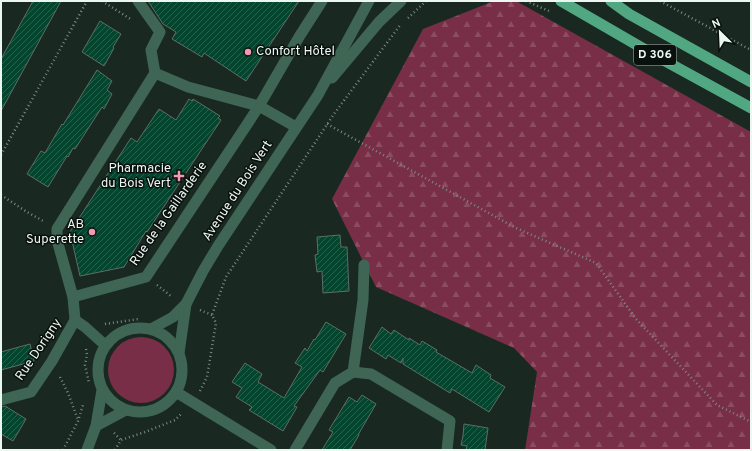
<svg xmlns="http://www.w3.org/2000/svg" width="752" height="451" font-family="Overpass,sans-serif">
	<defs>
		<pattern id="forest-firs" width="22" height="20" patternUnits="userSpaceOnUse"><rect width="22" height="20" fill="#782e47"/><path d="M5 1l3.5 6h-7zM16 11l3.5 6h-7z" fill="#8c4d62"/></pattern>
		<pattern id="building-hatch" width="6" height="6" patternUnits="userSpaceOnUse"><rect width="6" height="6" fill="#04452f"/><path d="M-1 1l2-2M0 6l6-6M5 7l2-2" fill="none" stroke="#29614e"/></pattern>
	</defs>
	<rect width="100%" height="100%" fill="#192921"/>
	<!-- grass -->
	<circle fill="#782e47" cx="141" cy="370" r="33"/>
	<!-- forest -->
	<path fill="url(#forest-firs)" d="M494,1H516L751,132V450H525L537,372L514,348L376,287L332,199L423,29Z"/>
	<!-- building -->
	<g fill="url(#building-hatch)" stroke="#5c6e65">
		<path d="M33,1H61L1,111V59Z"/>
		<path d="M148,1H299L246,81L204,53L202,57L172,39L176,32L163,24Z"/>
		<path d="M100,21L121,34L113,47L114,48L104,66L82,52Z"/>
		<path d="M97,70L112,81L107,90L112,94L104,109L102,107L75,149L73,148L68,157L67,156L48,187L27,174L41,151L45,153L62,124L63,125Z"/>
		<path d="M189,99L192,101L193,99L220,116L218,118L221,120L147,232L146,231L124,267L80,276L70,232L131,138L137,142L159,109L176,120Z"/>
		<path d="M340,235L341,247H347L349,291L323,293L322,271L317,272L315,255L318,254L317,237Z"/>
		<path d="M326,322L346,334L323,372L320,370L294,406L297,407L283,431L249,410L252,407L236,397L242,388L232,382L245,363L262,374L258,382L284,398L302,367L295,363L305,348L307,351L314,339L315,340Z"/>
		<path d="M382,327L391,334L394,330L409,340V338L420,345L422,341L437,350L436,352L472,373L476,365L491,375L490,378L505,387L489,412L452,389L450,393L403,364V358L401,363L388,355L386,359L369,348Z"/>
		<path d="M30,344L34,361L1,370V352Z"/>
		<path d="M362,395L376,404L358,435H359L350,450H322L333,432L329,430L349,397L357,402Z"/>
		<path d="M5,406L26,419L13,441L1,434V407Z"/>
		<path d="M464,424L488,428L485,450H466L467,446L461,445L463,436Z"/>
	</g>
	<g fill="none" stroke-linecap="round" stroke-linejoin="round">
		<!-- path -->
		<g stroke="#7c8a83" stroke-width="2.5" stroke-dasharray="1 3" stroke-linecap="butt">
			<path d="M102,1L132,20"/>
			<path d="M526,1L549,11"/>
			<path d="M660,1L751,50"/>
			<path d="M408,18L426,1"/>
			<path d="M327,124L516,228L596,263L636,319L717,405L751,422"/>
			<path d="M1,155L87,1"/>
			<path d="M1,195L27,212L45,222"/>
			<path d="M157,285L172,297"/>
			<path d="M200,310L212,315"/>
			<path d="M105,324L139,319"/>
			<path d="M86,349L87,354L85,365L89,383"/>
			<path d="M60,377L68,393L78,420"/>
			<path d="M200,391L207,377L216,323L212,315L226,277L334,114L401,24"/>
			<path d="M114,433L121,440"/>
			<path d="M63,450L78,421L83,405"/>
			<path d="M115,450L121,440L145,432L175,420L182,413"/>
		</g>
		<!-- minor -->
		<g stroke="#3f6654" stroke-width="11">
			<path d="M138,1L160,32L151,50L155,73"/>
			<path d="M73,297L146,277L246,126L259,106L299,37L322,1"/>
			<path d="M105,345L85,327L75,320L73,297L57,240V229L155,73L188,87L259,106L296,127"/>
			<path d="M353,372L371,374L450,421L447,450"/>
			<path d="M176,392L271,450"/>
			<path d="M1,400L31,392L52,361L75,320"/>
			<path d="M295,450L335,383L353,372L363,300L364,265"/>
		</g>
		<!-- tertiary -->
		<g stroke="#3f6654" stroke-width="11">
			<path d="M332,78L379,22L401,1"/>
			<circle cx="140" cy="370" r="42"/>
			<path d="M151,329L173,317L186,304L203,271L218,246L318,95L369,1"/>
			<path d="M179,353L186,304"/>
			<path d="M96,426L126,410"/>
			<path d="M87,450L96,426L102,390"/>
		</g>
		<!-- primary -->
		<g stroke="#50a782" stroke-width="11">
			<path d="M561,1L656,56L751,108"/>
			<path d="M611,1L629,14L751,82"/>
		</g>
	</g>
	<!-- markers -->
	<g fill="#f19ab2" stroke="#09100d" stroke-width="1.5">
		<circle cx="248" cy="52" r="4"/>
		<path d="M177 170h4v4h4v4h-4v4h-4v-4h-4v-4h4z"/>
		<circle cx="92" cy="232" r="4"/>
	</g>
	<g text-anchor="middle" dominant-baseline="central" stroke-width="3" stroke-linejoin="round" paint-order="stroke">
		<!-- shield labels -->
		<rect fill="#09100d" stroke="#a9b2ad" stroke-width="1" x="634" y="45" width="42" height="20" rx="3"/>
		<g font-size="12" font-weight="bold" fill="#edf7f2">
			<text x="655" y="55">D 306</text>
		</g>
		<!-- poi labels -->
		<g font-size="13" fill="#edf7f2" stroke="#09100d" text-anchor="end">
			<text x="256" y="52" text-anchor="start">Confort Hôtel</text>
			<text x="171" y="169">Pharmacie<tspan x="171" dy="15">du Bois Vert</tspan></text>
			<text x="84" y="225">AB<tspan x="84" dy="15">Superette</tspan></text>
		</g>
		<!-- street labels -->
		<g font-size="13" fill="#edf7f2" stroke="#09100d">
			<text transform="translate(238 191) rotate(-57)">Avenue du Bois Vert</text>
			<text transform="translate(169 214) rotate(-55)">Rue de la Gaillarderie</text>
			<text transform="translate(39 350) rotate(-56)">Rue Dorigny</text>
		</g>
	</g>
	<!-- border -->
	<rect width="752" height="451" fill="none" stroke="#edf7f2" stroke-width="4"/>
	<!-- north arrow -->
	<g transform="translate(720 32) rotate(336)" stroke="#09100d" stroke-width="3" paint-order="stroke">
	<path d="M0-3L7 15L0 10L-7 15Z" fill="#edf7f2"/>
	<text y="-6" font-size="11" font-weight="bold" text-anchor="middle" fill="#edf7f2">N</text>
	</g>
</svg>
